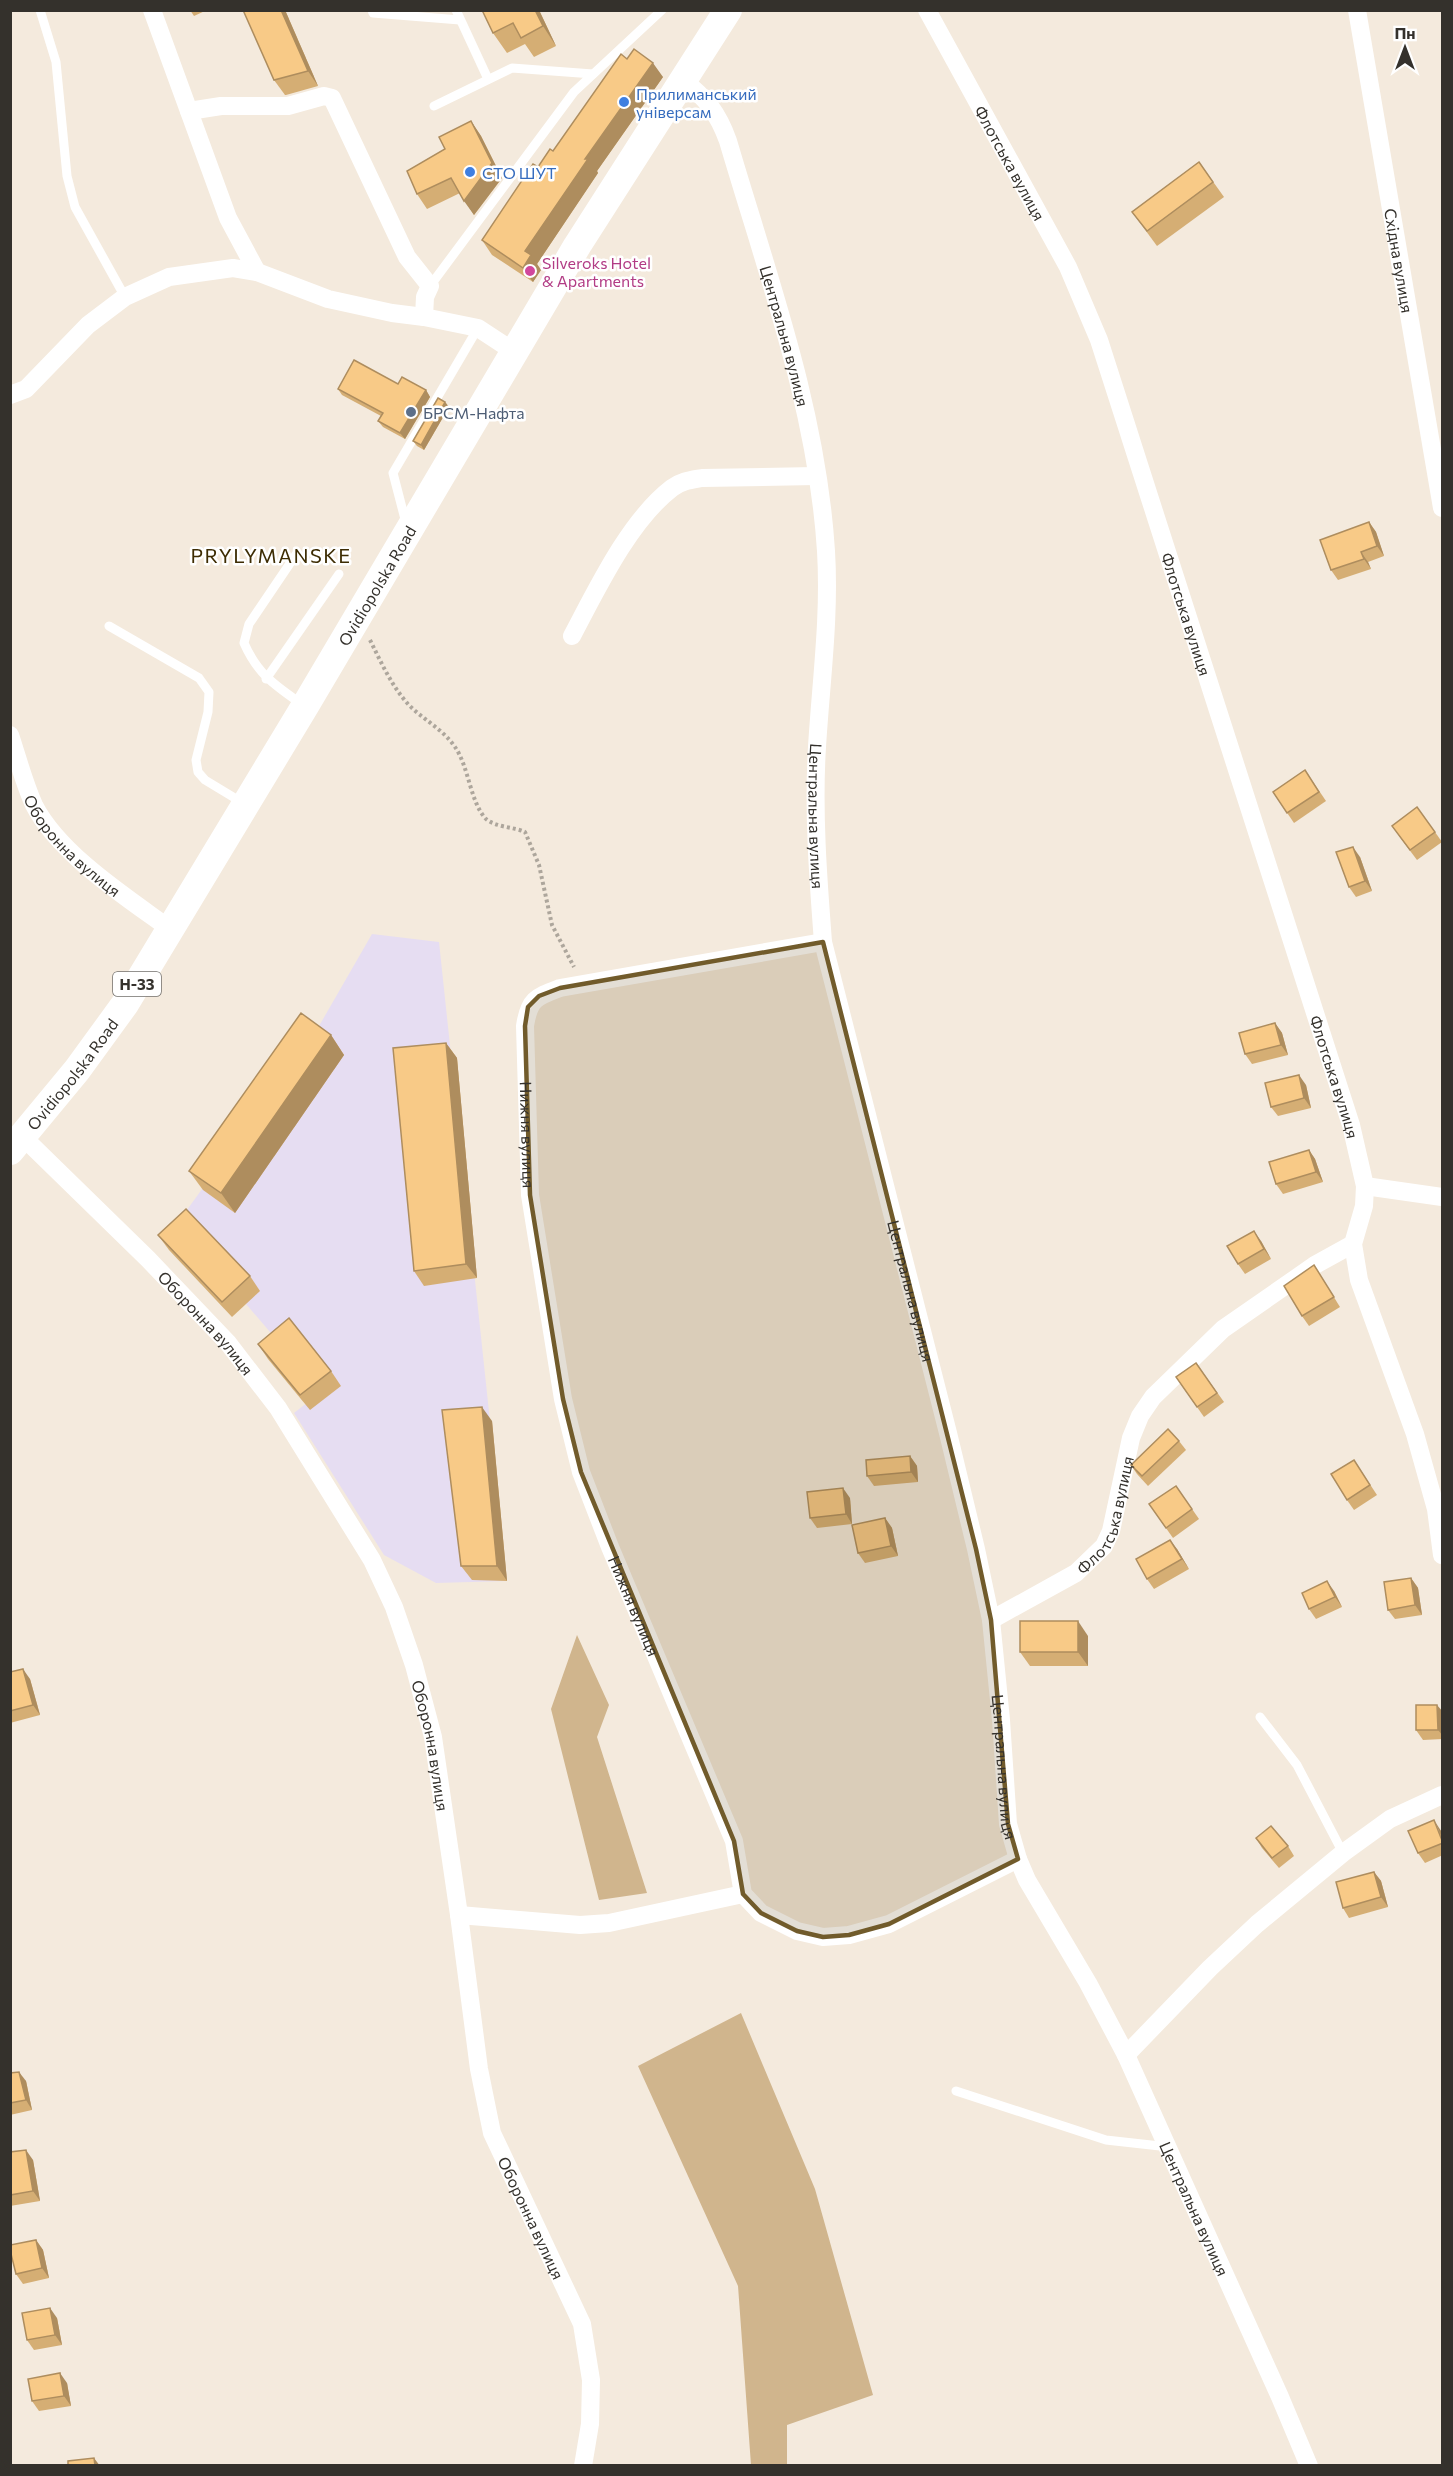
<svg xmlns="http://www.w3.org/2000/svg" width="1453" height="2476" font-family="Commissioner,sans-serif">
	<rect width="100%" height="100%" fill="#f4eadd"/>
	<!-- industrial -->
	<path fill="#e6ddf2" d="M372,934L439,942L507,1581L436,1583L384,1555L294,1413L308,1402L282,1346L246,1304L184,1214L315,1033Z"/>
	<!-- green -->
	<g fill="#d0b58d">
		<path d="M577,1635L609,1705L597,1737L647,1893L599,1900L551,1709Z"/>
		<path d="M741,2013L815,2189L873,2395L787,2425V2465H751L738,2286L638,2066Z"/>
	</g>
	<g fill="none" stroke-linecap="round" stroke-linejoin="round">
		<!-- path -->
		<path stroke="#ada69c" stroke-width="4" stroke-dasharray="3 3" stroke-linecap="butt" d="M370,640C381,662 391,685 408,704C422,719 443,729 455,747C469,767 470,802 486,819C495,827 514,827 525,832L539,865L552,925L574,967"/>
		<!-- service -->
		<g stroke="#fff" stroke-width="9">
			<path d="M40,10L56,62L67,176L75,207L125,297"/>
			<path d="M372,10L373,13L460,20"/>
			<path d="M456,10L488,79"/>
			<path d="M434,106L512,68L593,74"/>
			<path d="M430,286L574,92L662,10"/>
			<path d="M406,523L393,473L478,328"/>
			<path d="M297,553L249,624L244,643C258,675 276,686 303,705"/>
			<path d="M109,626L199,678L209,692L208,712L196,760L198,772L205,780L243,803"/>
			<path d="M266,679L339,574"/>
			<path d="M1260,1717L1297,1765L1343,1853"/>
			<path d="M956,2091L1106,2140L1169,2147"/>
		</g>
		<!-- minor -->
		<g stroke="#fff" stroke-width="18">
			<path d="M152,10L228,218L257,272"/>
			<path id="s1" d="M927,10L1068,267L1099,340L1351,1125L1365,1186L1364,1206L1353,1244L1359,1280L1415,1434L1436,1509L1442,1555"/>
			<path id="s2" d="M1357,10L1442,508"/>
			<path id="s3" d="M683,80C706,98 718,113 728,141C768,277 817,409 826,551C830,617 821,681 817,747C813,811 818,877 823,942L948,1433L976,1549L991,1620L1001,1720L1008,1824L1018,1859L1027,1880L1088,1983L1126,2055L1280,2397L1309,2466"/>
			<path d="M189,111L221,106H288L324,96L332,98L407,257L430,286L425,297L424,317"/>
			<path d="M10,395L26,389L88,325L125,297L169,277L233,268L257,272L328,299L392,313L424,317L478,328L513,351"/>
			<path d="M572,636C597,589 629,521 672,488C681,481 691,480 702,478L816,476"/>
			<path id="s4" d="M10,735C18,759 24,783 34,805C59,854 126,897 170,929"/>
			<path id="s5" d="M823,942L560,988C536,997 529,999 525,1026L530,1195L563,1399L581,1472L610,1547L734,1841L743,1894L761,1913L797,1931L823,1937L849,1935L889,1924L1018,1859"/>
			<path id="s6" d="M23,1137L148,1259L228,1343L278,1408L372,1560L394,1607L414,1665L433,1737L459,1915L479,2069L492,2133L582,2324L591,2380L590,2424L583,2466"/>
			<path d="M1365,1186L1442,1197"/>
			<path id="s7" d="M991,1620L1076,1573L1104,1546L1111,1531L1131,1438L1140,1416L1153,1397L1223,1329L1315,1265L1353,1244"/>
			<path d="M459,1915L580,1925L609,1923L743,1894"/>
			<path d="M1126,2055L1210,1968L1257,1924L1343,1853L1390,1819L1442,1795"/>
		</g>
		<!-- primary -->
		<path stroke="#fff" stroke-width="28" id="s8" d="M10,1151L77,1070L125,1004L305,706L577,246L728,10"/>
	</g>
	<!-- wall -->
	<g fill="#d5ae74">
		<path d="M190,10H207L194,16Z"/>
		<path d="M285,10L318,86L286,95H285L274,80Z"/>
		<path d="M482,10H539L556,46L534,57L525,44L507,53L493,33Z"/>
		<path d="M627,59L663,77L597,171L598,173L537,264L541,270L533,282L492,255L482,240L538,167L553,151Z"/>
		<path d="M471,121L481,136L502,178L474,215L460,193L427,209L417,194L445,149Z"/>
		<path d="M1199,162L1224,197L1157,246L1132,212Z"/>
		<path d="M398,384L426,390L430,397L405,439L383,427L378,421L381,416L342,395L338,389Z"/>
		<path d="M445,402L449,407L424,450L417,446L413,441Z"/>
		<path d="M1369,522L1376,532L1384,556L1368,562L1371,569L1338,580L1331,570Z"/>
		<path d="M1305,770L1326,801L1294,823L1273,792Z"/>
		<path d="M1435,832L1442,842L1417,860L1399,836Z"/>
		<path d="M1360,857L1372,891L1356,897L1349,887Z"/>
		<path d="M1275,1023L1282,1033L1288,1055L1252,1064L1245,1054Z"/>
		<path d="M331,1035L344,1055L235,1213L203,1190L189,1171Z"/>
		<path d="M446,1043L457,1058L477,1278L424,1286L414,1271Z"/>
		<path d="M1306,1085L1311,1108L1278,1116L1271,1107Z"/>
		<path d="M1309,1150L1315,1159L1323,1182L1283,1194L1276,1184Z"/>
		<path d="M158,1235L250,1276L260,1291L232,1317L169,1250Z"/>
		<path d="M1261,1241L1271,1259L1245,1274L1238,1264Z"/>
		<path d="M1314,1265L1340,1307L1309,1326L1302,1316Z"/>
		<path d="M258,1344L331,1371L341,1386L310,1410L268,1359Z"/>
		<path d="M1196,1363L1224,1402L1204,1417L1176,1377Z"/>
		<path d="M492,1421L507,1581L472,1580L461,1566Z"/>
		<path d="M1179,1441L1186,1450L1148,1486L1137,1474L1131,1465Z"/>
		<path d="M910,1456L917,1466L918,1482L874,1486L867,1476Z"/>
		<path d="M1354,1460L1377,1495L1354,1510L1347,1500Z"/>
		<path d="M1176,1486L1199,1519L1173,1538L1149,1504Z"/>
		<path d="M850,1498L852,1524L817,1528L810,1518Z"/>
		<path d="M885,1518L892,1528L898,1556L865,1563L858,1553Z"/>
		<path d="M1177,1549L1189,1569L1154,1589L1147,1579Z"/>
		<path d="M1411,1578L1418,1588L1422,1615L1395,1619L1388,1610Z"/>
		<path d="M1334,1591L1342,1607L1316,1619L1309,1609Z"/>
		<path d="M1088,1636V1666H1030L1020,1652Z"/>
		<path d="M10,1672L30,1679L40,1715L10,1723Z"/>
		<path d="M1443,1712V1739L1423,1740L1416,1730Z"/>
		<path d="M1441,1830L1443,1834V1855L1425,1863L1418,1853Z"/>
		<path d="M1256,1838L1288,1846L1294,1856L1279,1868L1262,1848Z"/>
		<path d="M1374,1872L1381,1881L1388,1907L1349,1918L1343,1908Z"/>
		<path d="M10,2073L26,2081L32,2110L10,2115Z"/>
		<path d="M10,2152L33,2160L40,2201L10,2206Z"/>
		<path d="M36,2240L43,2250L49,2278L23,2284L16,2274Z"/>
		<path d="M57,2318L62,2345L34,2350L27,2340Z"/>
		<path d="M67,2383L71,2406L39,2411L32,2401Z"/>
	</g>
	<!-- shaded-wall -->
	<g fill="#ae8d5e">
		<path d="M281,10H285L318,86L308,71Z"/>
		<path d="M535,10H539L556,46L543,26Z"/>
		<path d="M653,63L663,77L597,171L598,173L537,264L541,270L533,282L523,268L525,251L585,159Z"/>
		<path d="M471,121L481,136L502,178L474,215L464,201Z"/>
		<path d="M426,390L430,397L405,439L400,433Z"/>
		<path d="M445,402L449,407L424,450L421,445Z"/>
		<path d="M1369,522L1376,532L1384,556L1377,546Z"/>
		<path d="M1361,552L1368,562L1371,569L1364,559Z"/>
		<path d="M1353,847L1360,857L1372,891L1365,881Z"/>
		<path d="M1275,1023L1282,1033L1288,1055L1281,1045Z"/>
		<path d="M331,1035L344,1055L235,1213L221,1193Z"/>
		<path d="M446,1043L457,1058L477,1278L466,1264Z"/>
		<path d="M1299,1075L1306,1085L1311,1108L1304,1098Z"/>
		<path d="M1309,1150L1315,1159L1323,1182L1316,1172Z"/>
		<path d="M1254,1231L1261,1241L1271,1259L1264,1249Z"/>
		<path d="M482,1407L492,1421L507,1581L497,1566Z"/>
		<path d="M910,1456L917,1466L918,1482L911,1472Z"/>
		<path d="M843,1488L850,1498L852,1524L846,1514Z"/>
		<path d="M885,1518L892,1528L898,1556L891,1546Z"/>
		<path d="M1170,1540L1177,1549L1189,1569L1182,1559Z"/>
		<path d="M1411,1578L1418,1588L1422,1615L1415,1605Z"/>
		<path d="M1327,1581L1334,1591L1342,1607L1335,1597Z"/>
		<path d="M1078,1621L1088,1636V1666L1078,1652Z"/>
		<path d="M23,1669L30,1679L40,1715L33,1705Z"/>
		<path d="M1437,1705L1443,1712V1736L1438,1730Z"/>
		<path d="M1434,1820L1443,1834V1840Z"/>
		<path d="M1374,1872L1381,1881L1388,1907L1381,1897Z"/>
		<path d="M19,2072L26,2081L32,2110L26,2100Z"/>
		<path d="M26,2150L33,2160L40,2201L33,2191Z"/>
		<path d="M36,2240L43,2250L49,2278L42,2268Z"/>
		<path d="M50,2308L57,2318L62,2345L55,2335Z"/>
		<path d="M60,2373L67,2383L71,2406L64,2396Z"/>
		<path d="M94,2458L100,2466H95Z"/>
	</g>
	<!-- building -->
	<g fill="#f8ca87" stroke="#ae8d5e" stroke-width="1.5">
		<path d="M243,10H281L308,71L274,80Z"/>
		<path d="M482,10H535L543,26L521,38L513,23L493,33Z"/>
		<path d="M634,49L653,63L585,159H588L525,251L531,255L523,268L482,240L533,164L538,167L550,149L553,151L621,54L627,59Z"/>
		<path d="M471,121L492,163L464,201L451,178L417,194L407,171L445,149L439,137Z"/>
		<path d="M1199,162L1213,182L1147,231L1132,212Z"/>
		<path d="M354,360L398,384L402,377L426,390L400,433L378,421L383,413L338,389Z"/>
		<path d="M438,398L445,402L421,445L413,441Z"/>
		<path d="M1369,522L1377,546L1361,552L1364,559L1331,570L1320,540Z"/>
		<path d="M1305,770L1319,792L1287,813L1273,792Z"/>
		<path d="M1417,807L1435,832L1410,850L1392,826Z"/>
		<path d="M1353,847L1365,881L1349,887L1336,852Z"/>
		<path d="M301,1013L331,1035L221,1193L189,1171Z"/>
		<path d="M1275,1023L1281,1045L1245,1054L1239,1033Z"/>
		<path d="M446,1043L466,1264L414,1271L393,1048Z"/>
		<path d="M1299,1075L1304,1098L1271,1107L1265,1083Z"/>
		<path d="M1309,1150L1316,1172L1276,1184L1269,1162Z"/>
		<path d="M186,1209L250,1276L222,1302L158,1235Z"/>
		<path d="M1254,1231L1264,1249L1238,1264L1227,1246Z"/>
		<path d="M1314,1265L1334,1297L1302,1316L1284,1286Z"/>
		<path d="M289,1318L331,1371L300,1395L258,1344Z"/>
		<path d="M1196,1363L1217,1393L1197,1407L1176,1377Z"/>
		<path d="M482,1407L497,1566H461L442,1410Z"/>
		<path d="M1168,1429L1179,1441L1142,1476L1131,1465Z"/>
		<path d="M910,1456L911,1472L867,1476L866,1460Z"/>
		<path d="M1354,1460L1370,1485L1347,1500L1331,1474Z"/>
		<path d="M1176,1486L1192,1509L1166,1528L1149,1504Z"/>
		<path d="M843,1488L846,1514L810,1518L807,1492Z"/>
		<path d="M885,1518L891,1546L858,1553L852,1525Z"/>
		<path d="M1170,1540L1182,1559L1147,1579L1136,1559Z"/>
		<path d="M1411,1578L1415,1605L1388,1610L1384,1582Z"/>
		<path d="M1327,1581L1335,1597L1309,1609L1302,1593Z"/>
		<rect x="1020" y="1621" width="58" height="31"/>
		<path d="M23,1669L33,1705L10,1711V1672Z"/>
		<path d="M1416,1705H1437L1438,1730H1416Z"/>
		<path d="M1434,1820L1443,1843L1418,1853L1408,1831Z"/>
		<path d="M1271,1826L1288,1846L1272,1858L1256,1838Z"/>
		<path d="M1374,1872L1381,1897L1343,1908L1336,1882Z"/>
		<path d="M19,2072L26,2100L10,2103V2073Z"/>
		<path d="M26,2150L33,2191L10,2195V2152Z"/>
		<path d="M36,2240L42,2268L16,2274L10,2250V2245Z"/>
		<path d="M50,2308L55,2335L27,2340L22,2313Z"/>
		<path d="M60,2373L64,2396L32,2401L28,2379Z"/>
		<path d="M94,2458L95,2466H68V2461Z"/>
	</g>
	<!-- marked area -->
	<path fill="#715b2b" fill-opacity="0.2" stroke="#715b2b" stroke-width="4.5" stroke-linejoin="round" d="M823,942L976,1549L991,1620L1008,1824L1018,1859L889,1924L849,1935L823,1937L797,1931L761,1913L743,1894L734,1841L581,1472L563,1399L530,1195L525,1026L528,1007L539,996L560,988Z"/>
	<!-- markers -->
	<g fill="#3f7fe0" stroke="#fff" stroke-width="2">
		<circle cx="624" cy="102" r="6"/>
		<circle cx="470" cy="172" r="6"/>
	</g>
	<circle fill="#d1479c" stroke="#fff" stroke-width="2" cx="530" cy="271" r="6"/>
	<circle fill="#5c6f8a" stroke="#fff" stroke-width="2" cx="411" cy="412" r="6"/>
	<g text-anchor="middle" dominant-baseline="central" stroke-width="5" stroke-linejoin="round" paint-order="stroke">
		<!-- shield labels -->
		<rect fill="#fff" stroke="#716f6b" stroke-width="1.5" x="113" y="972" width="48" height="24" rx="4.5"/>
		<g font-size="15" font-weight="bold" fill="#34312c">
			<text x="137" y="984">Н-33</text>
		</g>
		<!-- shop labels -->
		<g font-size="16" fill="#366cbe" stroke="#fff" text-anchor="start">
			<text x="636" y="93">Прилиманський<tspan x="636" dy="18">універсам</tspan></text>
			<text x="482" y="172">СТО ШУТ</text>
		</g>
		<!-- street labels -->
		<g font-size="16" fill="#34312c" stroke="#fff">
			<text stroke="none"><textPath href="#s1" startOffset="174">Флотська вулиця</textPath></text>
			<text stroke="none"><textPath href="#s2" startOffset="254">Східна вулиця</textPath></text>
			<text stroke="none"><textPath href="#s3" startOffset="280">Центральна вулиця</textPath></text>
			<text stroke="none"><textPath href="#s8" startOffset="675">Ovidiopolska Road</textPath></text>
			<text stroke="none"><textPath href="#s1" startOffset="660">Флотська вулиця</textPath></text>
			<text stroke="none"><textPath href="#s3" startOffset="765">Центральна вулиця</textPath></text>
			<text stroke="none"><textPath href="#s4" startOffset="130">Оборонна вулиця</textPath></text>
			<text stroke="none"><textPath href="#s8" startOffset="99">Ovidiopolska Road</textPath></text>
			<text stroke="none"><textPath href="#s1" startOffset="1146">Флотська вулиця</textPath></text>
			<text stroke="none"><textPath href="#s5" startOffset="432">Нижня вулиця</textPath></text>
			<text stroke="none"><textPath href="#s3" startOffset="1251">Центральна вулиця</textPath></text>
			<text stroke="none"><textPath href="#s6" startOffset="261">Оборонна вулиця</textPath></text>
			<text stroke="none"><textPath href="#s7" startOffset="165">Флотська вулиця</textPath></text>
			<text stroke="none"><textPath href="#s5" startOffset="918">Нижня вулиця</textPath></text>
			<text stroke="none"><textPath href="#s6" startOffset="747">Оборонна вулиця</textPath></text>
			<text stroke="none"><textPath href="#s3" startOffset="1737">Центральна вулиця</textPath></text>
			<text stroke="none"><textPath href="#s3" startOffset="2223">Центральна вулиця</textPath></text>
			<text stroke="none"><textPath href="#s6" startOffset="1233">Оборонна вулиця</textPath></text>
		</g>
		<!-- hotel labels -->
		<g font-size="16" fill="#b23c85" stroke="#fff" text-anchor="start">
			<text x="542" y="262">Silveroks Hotel<tspan x="542" dy="18">&amp; Apartments</tspan></text>
		</g>
		<!-- service labels -->
		<g font-size="16" fill="#4e5e75" stroke="#fff" text-anchor="start">
			<text x="423" y="412">БРСМ-Нафта</text>
		</g>
		<!-- quarter labels -->
		<g font-size="20" letter-spacing="1.5" fill="#3d2c03" stroke="#fff">
			<text x="271" y="555">PRYLYMANSKE</text>
		</g>
	</g>
	<!-- border -->
	<rect width="1453" height="2476" fill="none" stroke="#34312c" stroke-width="24"/>
	<!-- north arrow -->
	<g transform="translate(1405 48)" stroke="#ffffff" stroke-width="4.5" paint-order="stroke">
	<path d="M0-4.5L10 22L0 15L-10 22Z" fill="#34312c"/>
	<text y="-9" font-size="16" font-weight="bold" text-anchor="middle" fill="#34312c">Пн</text>
	</g>
</svg>
